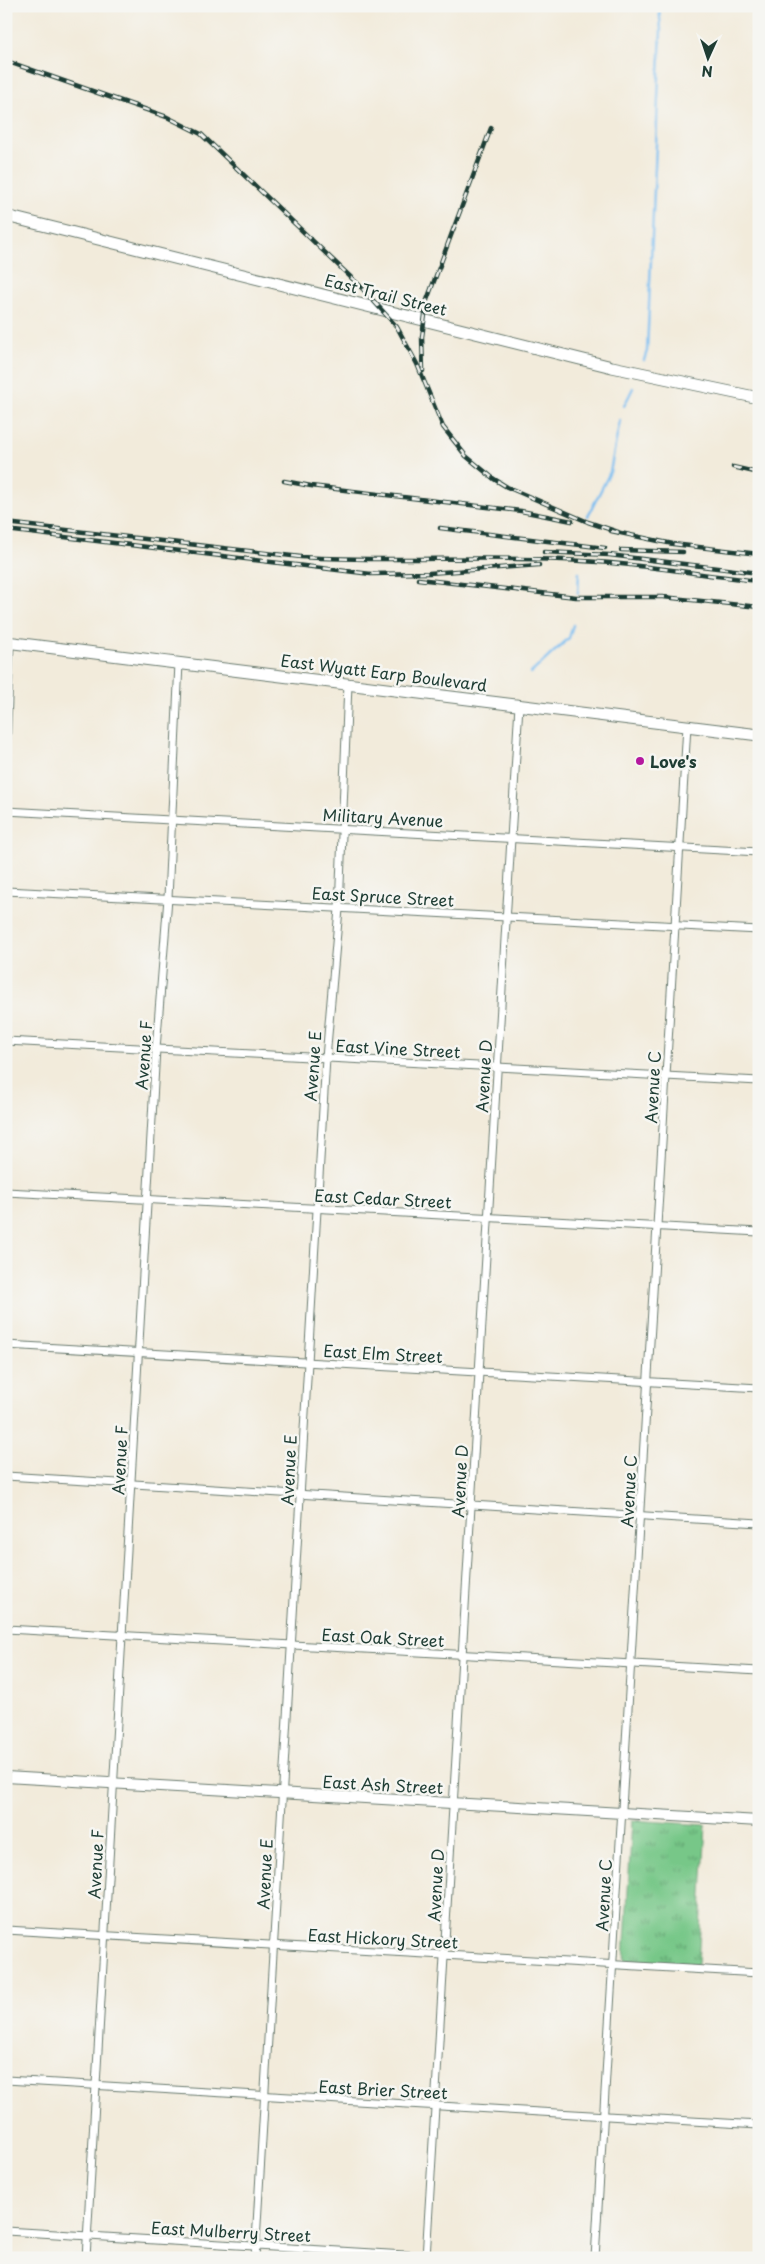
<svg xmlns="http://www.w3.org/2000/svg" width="765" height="2264" font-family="'Playpen Sans',sans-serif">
	<defs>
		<pattern id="grass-tufts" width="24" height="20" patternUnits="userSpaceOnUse" patternTransform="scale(1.25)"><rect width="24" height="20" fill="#77c788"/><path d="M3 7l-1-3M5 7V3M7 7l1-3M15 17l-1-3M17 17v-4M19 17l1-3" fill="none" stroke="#61a370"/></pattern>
	</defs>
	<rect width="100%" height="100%" fill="#f6f6f2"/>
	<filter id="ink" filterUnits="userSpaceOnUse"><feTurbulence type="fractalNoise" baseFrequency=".02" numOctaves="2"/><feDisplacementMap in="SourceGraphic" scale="10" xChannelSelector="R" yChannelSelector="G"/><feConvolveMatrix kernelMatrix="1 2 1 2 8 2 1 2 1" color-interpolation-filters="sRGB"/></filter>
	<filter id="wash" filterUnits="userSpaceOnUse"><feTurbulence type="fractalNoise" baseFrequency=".0096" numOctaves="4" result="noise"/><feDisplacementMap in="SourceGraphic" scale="20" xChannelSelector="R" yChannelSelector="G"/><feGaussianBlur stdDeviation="1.12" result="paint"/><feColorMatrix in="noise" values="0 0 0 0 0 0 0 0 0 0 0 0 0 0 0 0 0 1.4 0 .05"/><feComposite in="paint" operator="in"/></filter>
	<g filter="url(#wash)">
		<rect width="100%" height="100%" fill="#f2ebdb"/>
		<!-- grass -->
		<path fill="url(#grass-tufts)" stroke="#4b825e" d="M632,1820L706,1825L698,1965L624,1960Z"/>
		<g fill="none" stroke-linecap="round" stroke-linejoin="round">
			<!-- stream -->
			<g stroke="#7abdf0" stroke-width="2.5">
				<path d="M644,360L647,351L661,30L659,6"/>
				<path d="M624,406L633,388"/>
				<path d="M588,516L610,472L620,420"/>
				<path d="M578,593L579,573"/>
				<path d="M531,673L569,638L573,625"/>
			</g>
		</g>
	</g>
	<g filter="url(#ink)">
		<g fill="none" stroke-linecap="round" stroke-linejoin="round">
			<!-- street casing -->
			<g stroke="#697a6e" stroke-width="9">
				<g id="street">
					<path d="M6,755L10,643"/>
					<path d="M6,811L759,852"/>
					<path d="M6,891L759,930"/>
					<path d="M6,1041L759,1081"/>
					<path d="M6,1192L759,1232"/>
					<path d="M6,1345L759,1388"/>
					<path d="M6,1476L759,1523"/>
					<path d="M6,1629L759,1671"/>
					<path d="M6,1930L759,1973"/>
					<path d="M6,2080L759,2125"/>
					<path d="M6,2231L455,2258"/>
					<path d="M86,2258L156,1049L168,898L179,663"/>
					<path d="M255,2258L326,1058L339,909L348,684"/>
					<path d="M426,2258L519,705"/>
					<path d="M595,2258L687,726"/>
				</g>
			</g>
			<!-- secondary casing -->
			<g stroke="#697a6e" stroke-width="12">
				<path id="secondary" d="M6,1777L759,1821"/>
			</g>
			<!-- primary casing -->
			<g stroke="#697a6e" stroke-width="13">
				<g id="primary">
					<path d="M6,216L612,367L759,398"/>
					<path d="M6,642L759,735"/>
				</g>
			</g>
			<!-- street -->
			<use href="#street" stroke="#fff" stroke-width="7"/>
			<!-- secondary -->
			<use href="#secondary" stroke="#fff" stroke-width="10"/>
			<!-- primary -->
			<use href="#primary" stroke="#fff" stroke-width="11"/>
			<!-- rail casing -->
			<g stroke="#1f3d34" stroke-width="4.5">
				<g id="rail">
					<path d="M6,61L167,117L201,134L361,287L397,327L417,364L443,427L466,456L494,479L507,487L588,522L618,532"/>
					<path d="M423,371L422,337L427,300L491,128"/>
					<path d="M733,467L759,473"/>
					<path d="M284,481L311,486L521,511L572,521"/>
					<path d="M6,523L301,557C388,562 476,556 563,560C628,562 694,574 759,581"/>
					<path d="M440,528L605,548"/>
					<path d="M6,530L371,574L429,573L539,565"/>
					<path d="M611,531L673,544L759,554"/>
					<path d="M621,550L683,552"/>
					<path d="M544,552L609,555L759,573"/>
					<path d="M418,579L576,597H663L759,607"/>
				</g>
			</g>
			<!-- rail -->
			<use href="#rail" stroke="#f6f6f2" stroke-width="2.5" stroke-dasharray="8" stroke-linecap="butt"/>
		</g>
	</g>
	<!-- markers -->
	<circle fill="#b5179e" stroke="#f6f6f2" stroke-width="2" cx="640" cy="761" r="5"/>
	<g text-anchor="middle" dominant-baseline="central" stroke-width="5" stroke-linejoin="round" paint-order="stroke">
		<!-- street labels -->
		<g font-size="16" fill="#1f3d34" stroke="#f6f6f2">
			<text transform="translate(386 294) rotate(14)">East Trail Street</text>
			<text transform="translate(384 672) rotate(7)">East Wyatt Earp Boulevard</text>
			<text transform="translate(383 817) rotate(3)">Military Avenue</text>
			<text transform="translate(383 896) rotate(3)">East Spruce Street</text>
			<text transform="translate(398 1048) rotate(3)">East Vine Street</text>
			<text transform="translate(143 1055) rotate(-86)">Avenue F</text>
			<text transform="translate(312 1066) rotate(-86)">Avenue E</text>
			<text transform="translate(483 1076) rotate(-87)">Avenue D</text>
			<text transform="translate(652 1087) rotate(-87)">Avenue C</text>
			<text transform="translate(383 1198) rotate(3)">East Cedar Street</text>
			<text transform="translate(383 1353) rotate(3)">East Elm Street</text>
			<text transform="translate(119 1460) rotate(-87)">Avenue F</text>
			<text transform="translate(288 1470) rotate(-87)">Avenue E</text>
			<text transform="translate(459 1481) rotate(-87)">Avenue D</text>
			<text transform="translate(628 1491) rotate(-87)">Avenue C</text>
			<text transform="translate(383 1637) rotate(3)">East Oak Street</text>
			<text transform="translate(383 1784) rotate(3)">East Ash Street</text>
			<text transform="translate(95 1864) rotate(-87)">Avenue F</text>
			<text transform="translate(264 1874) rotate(-87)">Avenue E</text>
			<text transform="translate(435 1885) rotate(-87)">Avenue D</text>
			<text transform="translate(603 1895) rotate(-87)">Avenue C</text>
			<text transform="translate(383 1938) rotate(3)">East Hickory Street</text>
			<text transform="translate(383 2089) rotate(3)">East Brier Street</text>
			<text transform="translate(231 2231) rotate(3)">East Mulberry Street</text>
		</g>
		<!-- poi labels -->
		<g font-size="16" font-weight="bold" fill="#1f3d34" stroke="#f6f6f2" text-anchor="start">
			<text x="650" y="761">Love's</text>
		</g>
	</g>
	<!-- margin -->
	<rect width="765" height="2264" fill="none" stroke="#f6f6f2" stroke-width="25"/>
	<!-- north arrow -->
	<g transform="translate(708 58) rotate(183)" stroke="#f6f6f2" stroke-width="4" paint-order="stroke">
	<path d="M0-4L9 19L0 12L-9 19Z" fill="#1f3d34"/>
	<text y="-8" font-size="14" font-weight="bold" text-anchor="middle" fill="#1f3d34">N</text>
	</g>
</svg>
